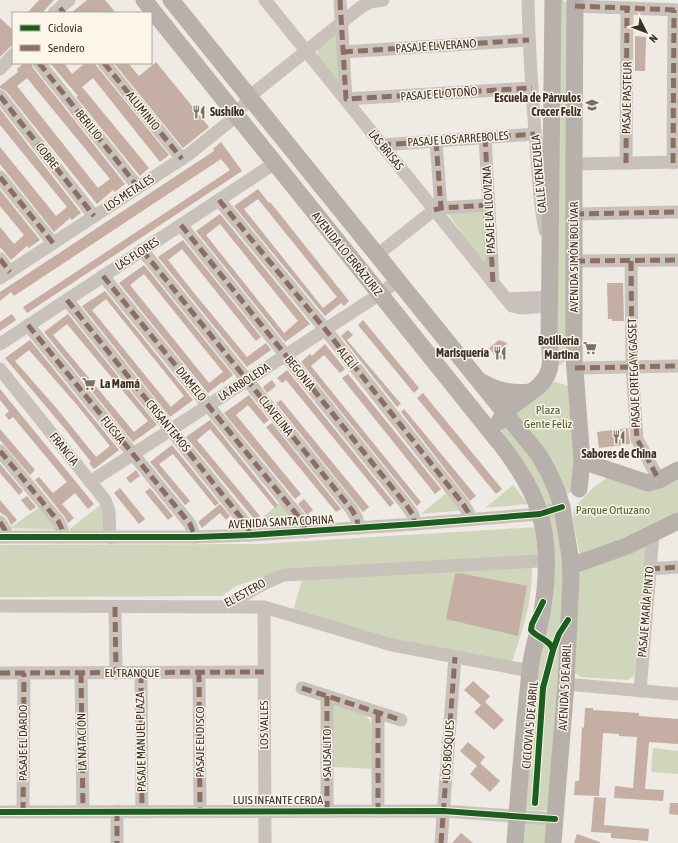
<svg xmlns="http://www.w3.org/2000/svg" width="678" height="843" font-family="'Asap Condensed',sans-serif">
	<rect width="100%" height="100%" fill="#efeae3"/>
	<!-- green -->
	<g fill="#d0d6bb">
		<path d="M558,0H563L572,7L569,357L561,365L555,364Z"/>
		<path d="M339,32L341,86L317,57L318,49Z"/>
		<path d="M487,208L491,273L446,211Z"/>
		<path d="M555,382L563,384L568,386L576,484L571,492L566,494L511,412L548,385Z"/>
		<path d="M503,424L540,465L556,501L549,506L545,505L502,434Z"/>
		<path d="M678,476V514L656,526L580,555L573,520L574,508L595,486L607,478Z"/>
		<path d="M513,485L528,504L485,508Z"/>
		<path d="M449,491L464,510L421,514Z"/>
		<path d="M283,500L299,519L256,523Z"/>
		<path d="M100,505L105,515L107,531L71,533L70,529Z"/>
		<path d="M41,506L59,530L10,528Z"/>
		<path d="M547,515H556L569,561L550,808L546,811L527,810L523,802Z"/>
		<path d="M537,527L542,556L287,569L236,586L222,596L0,597V545L258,544Z"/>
		<path d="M648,545L634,676L627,680L581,677L573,672L578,578L581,568Z"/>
		<path d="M532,567C532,603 523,629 512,662L402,642L293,611L302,580Z"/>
		<path d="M333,703L366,715L371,723L373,769L333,767Z"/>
		<path d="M653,748L678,751V774L651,772Z"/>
		<path d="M524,823H543L548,826L547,843H521Z"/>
	</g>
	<!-- building -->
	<g fill="#c5aea3" fill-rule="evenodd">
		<path d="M39,0H54L42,13H27Z"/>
		<path d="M87,0H105L116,13H71Z"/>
		<path d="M0,18L13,30V44L0,57Z"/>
		<path d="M635,36L646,37L645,71H635Z"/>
		<path d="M156,62L209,127L183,148L114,63H128L139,76Z"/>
		<path d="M24,63H31L33,68L125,184L115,192L113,190L97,204L6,91L0,88V86L18,72L17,69ZM27,78L110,179L98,188L17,86Z"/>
		<path d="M50,63H64L72,74L85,63H94L169,155L160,162L93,78L82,87L149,168L140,176L76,97L78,96Z"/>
		<path d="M0,109L81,213L72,220L70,218L54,232L0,164V147L56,216L67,207L0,125Z"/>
		<path d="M221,142L242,171L27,313L23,307L230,170L221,159L14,296L11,292L0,301V292L214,151L213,149Z"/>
		<path d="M258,189L269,203L270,202L279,213L349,301L344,306L341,303L325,316L234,206ZM258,199L337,297L323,308L244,209Z"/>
		<path d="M0,190L40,240L29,248L27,246L11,260L0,247V227L14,244L24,235L0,206Z"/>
		<path d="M220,214L310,324L285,342L196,231ZM220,224L298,321L284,333L206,235Z"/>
		<path d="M183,240L261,337L256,341L182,249L168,260L194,293L247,357L266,343L271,350L247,367L158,257Z"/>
		<path d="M144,265L233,375L223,383L222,382L208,393L119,283ZM144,274L223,372L209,383L130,285Z"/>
		<path d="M607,283H623L624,321H612V319H608Z"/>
		<path d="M105,291L193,400L170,417L82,306ZM106,299L184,396L171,407L92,310Z"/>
		<path d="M12,314L16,320L0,331V322Z"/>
		<path d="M68,314L157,425L133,442L44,332ZM67,324L148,421L134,432L53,335Z"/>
		<path d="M363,320L419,388L414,393L358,325Z"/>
		<path d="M348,330L353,335L347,340L401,404L397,407L341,336Z"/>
		<path d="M30,340L119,450L94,469L89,463L91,462L65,429L5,358ZM29,350L77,405L110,446L96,457L58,410L15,361Z"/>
		<path d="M499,340L507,343L506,358L498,359L489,348Z"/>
		<path d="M325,344L345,369L340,373L324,355L311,366L421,502L417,506L301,362L310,354L312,356Z"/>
		<path d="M287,370L394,503L390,507L286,380L282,383L277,378Z"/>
		<path d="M348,374L441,489L435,494L342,378Z"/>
		<path d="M272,380L276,386L267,393L263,387Z"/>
		<path d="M0,389L94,504L88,509L75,493L62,504L74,518L68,523L64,516L35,480L39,477L53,493L67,482L13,417L9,420L5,415L9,411L0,400Z"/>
		<path d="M423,393L502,489L496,494L417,398Z"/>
		<path d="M249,395L269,420L264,424L248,405L236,415L301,494L295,499L224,413Z"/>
		<path d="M281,400L369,507L363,512L276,403Z"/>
		<path d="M404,409L476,496L470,501L401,412Z"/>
		<path d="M210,420L278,505L275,508L210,429L197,440L260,516L255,520L186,437Z"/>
		<path d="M272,423L341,509L336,512L266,427Z"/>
		<path d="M628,428L630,444L599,448L597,432Z"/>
		<path d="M0,429L35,470L30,475L0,440Z"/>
		<path d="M172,445L219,503L215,506L173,454L159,464L190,501L185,505L150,462Z"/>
		<path d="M0,464L23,491L19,495L0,473Z"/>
		<path d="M136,470L140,476L130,483L126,478Z"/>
		<path d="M120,488L145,519L139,524L114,493Z"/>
		<path d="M150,488L173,516L168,520L145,492Z"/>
		<path d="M27,496L36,507L30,511L21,500Z"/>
		<path d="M304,499L313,510L307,515L298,504Z"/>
		<path d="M0,500L17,520L11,525L7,517L0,512Z"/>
		<path d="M220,504L230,516L226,520L220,513L202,528L198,522Z"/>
		<path d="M459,573L527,586L518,636L446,619L455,574Z"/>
		<path d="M473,681L490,696L485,702L504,720L494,730L474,712L481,705L464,690Z"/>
		<path d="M585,708H593V710L639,713V716L678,719V744L649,742L645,789L664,790L663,801L614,798L615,786L633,788L637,737L619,736V734L603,733L599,796L574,795L575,781H579L582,727L584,728Z"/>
		<path d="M468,742L485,757L480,763L500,781L490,792L470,774L477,766L460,751Z"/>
		<path d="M594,797L606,798L604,825L649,829L648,841L611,838V833L591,832Z"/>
		<path d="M670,803H678V815L669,814Z"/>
		<path d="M461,833L473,843H452Z"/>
		<path d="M577,834L600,842V843H574Z"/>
	</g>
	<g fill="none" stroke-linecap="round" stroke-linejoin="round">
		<!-- minor -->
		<g stroke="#c9c2bb" stroke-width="13">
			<path d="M265,0L512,306L521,308L550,306"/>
			<path d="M340,0L346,99L532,88"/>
			<path d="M528,0C529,48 532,95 536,143C538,172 539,202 545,231"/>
			<path d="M575,6L678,10"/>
			<path d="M54,13L69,0"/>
			<path d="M343,52L529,40"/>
			<path d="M39,63L138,187"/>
			<path d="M104,63L182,159"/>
			<path d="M0,69L13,55"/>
			<path d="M0,96L94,216"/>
			<path d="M485,137L493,283"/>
			<path d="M436,141L441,208"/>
			<path d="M381,145L535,134"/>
			<path d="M626,163L627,8"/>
			<path d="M673,163L674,10"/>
			<path d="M574,164L678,162"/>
			<path d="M0,177L53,243"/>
			<path d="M219,200L325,329L463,504L468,512L470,519"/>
			<path d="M574,214L678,212"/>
			<path d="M181,225L407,506L413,515L415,524"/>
			<path d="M142,250L352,510L357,519L358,528"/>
			<path d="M377,255L434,210L441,208L489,205"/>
			<path d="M0,259L10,272"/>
			<path d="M575,261L678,260"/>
			<path d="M631,261L632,367L637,439L659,480"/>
			<path d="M103,276L298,516L304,524L305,532"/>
			<path d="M0,278L189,154L229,122L255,92L361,7L370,2L383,0"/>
			<path d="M507,299L551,297"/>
			<path d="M67,300L242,519L248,528L250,535"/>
			<path d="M28,325L190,524L195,537"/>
			<path d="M0,344L275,163"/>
			<path d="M575,368L678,366"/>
			<path d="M0,369L105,500L109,511L110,538"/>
			<path d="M0,451L58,521L62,529L63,537"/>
			<path d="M90,482L380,294L397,281"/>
			<path d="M0,522L5,530L6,537"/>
			<path d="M0,537H195L250,535L415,524L540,514L562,507"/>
			<path d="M650,569L678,567"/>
			<path d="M0,606L264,607L392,645L530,671"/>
			<path d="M115,607L116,673"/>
			<path d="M226,607C245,594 262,583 284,575L538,561"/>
			<path d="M264,607L265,843"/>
			<path d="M199,672L200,811"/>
			<path d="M0,673L264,672"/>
			<path d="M81,673L83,812"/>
			<path d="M141,673L142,811"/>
			<path d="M566,684L678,694"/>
			<path d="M302,688L401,720"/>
			<path d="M640,691L653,534"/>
			<path d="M327,696V811"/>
			<path d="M378,713V811"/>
			<path d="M117,811V843"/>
			<path d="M0,812L443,811L555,819"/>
			<path d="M23,812L24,673"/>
			<path d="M441,843L455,657"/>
		</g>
		<!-- major -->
		<g stroke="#b8b0aa" stroke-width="17">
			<path d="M144,0L506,451C520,471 534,492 540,515C550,547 547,585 541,618C538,635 531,653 530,671C524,728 519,786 515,843"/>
			<path d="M171,0L513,423L539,455L549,473L557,491L562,507L570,556L571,577L566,684L553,843"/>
			<path d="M575,0L574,164V357L582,461L579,489"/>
			<path d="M482,382C497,391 513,394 530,392"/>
			<path d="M499,422C509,400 543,393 549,370C552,362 550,351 549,342L553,0"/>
			<path d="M582,461L648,483L659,480L678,470"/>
			<path d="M571,566L627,546L678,521"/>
		</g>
		<!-- quiet -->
		<g stroke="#8d6e63" stroke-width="5" stroke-dasharray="10 5" stroke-linecap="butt">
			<path d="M340,0L346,99L532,88"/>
			<path d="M575,6L678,10"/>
			<path d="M60,8L64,13"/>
			<path d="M343,52L529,40"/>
			<path d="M39,63L138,187"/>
			<path d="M104,63L182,159"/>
			<path d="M0,96L94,216"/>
			<path d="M485,137L493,283"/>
			<path d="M436,141L441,208"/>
			<path d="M381,145L535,134"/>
			<path d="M626,163L627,8"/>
			<path d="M673,163L674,10"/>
			<path d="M0,177L53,243"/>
			<path d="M219,200L325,329L463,504L468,512L470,519"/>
			<path d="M434,210L441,208L489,205"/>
			<path d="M574,214L678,212"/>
			<path d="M181,225L407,506L413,515L415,524"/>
			<path d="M142,250L352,510L357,519L358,528"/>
			<path d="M0,259L10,272"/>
			<path d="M575,261L678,260"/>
			<path d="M631,261L632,367L637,439L659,480"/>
			<path d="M103,276L298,516L304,524L305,532"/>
			<path d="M67,300L242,519L248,528L250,535"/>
			<path d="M28,325L190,524L195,537"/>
			<path d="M575,368L678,366"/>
			<path d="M0,451L58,521L62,529L63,537"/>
			<path d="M0,522L5,530L6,537"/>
			<path d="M650,569L678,567"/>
			<path d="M115,607L116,673"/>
			<path d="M199,672L200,811"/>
			<path d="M0,673L264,672"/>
			<path d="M81,673L83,812"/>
			<path d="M141,673L142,811"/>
			<path d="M302,688L401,720"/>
			<path d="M327,696V811"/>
			<path d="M378,713V811"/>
			<path d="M117,811V843"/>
			<path d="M23,812L24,673"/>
			<path d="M441,843L455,657"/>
		</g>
		<!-- cycleway casing -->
		<g stroke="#fcf5ea" stroke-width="8">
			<g id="cycleway">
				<path d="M0,537H195L250,535L415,524L540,514L562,507"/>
				<path d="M543,602L532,624L531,630C537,638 551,640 553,650"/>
				<path d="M535,803L543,688L553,650L559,634L568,620"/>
				<path d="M0,812L443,811L555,819"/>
			</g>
		</g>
		<!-- cycleway -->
		<use href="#cycleway" stroke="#1b5e20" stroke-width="6"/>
	</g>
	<!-- icons -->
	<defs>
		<g id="school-bare" transform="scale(1.08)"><path d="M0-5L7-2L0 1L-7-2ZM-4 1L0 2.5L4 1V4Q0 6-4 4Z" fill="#7a7069" stroke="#fcf5ea" stroke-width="2.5" paint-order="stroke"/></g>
		<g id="restaurant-bare" transform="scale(1.08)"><path d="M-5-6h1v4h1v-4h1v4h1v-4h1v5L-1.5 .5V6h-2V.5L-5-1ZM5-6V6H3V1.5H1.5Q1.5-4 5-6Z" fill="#7a7069" stroke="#fcf5ea" stroke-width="2.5" paint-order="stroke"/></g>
		<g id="supermarket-bare" transform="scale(1.08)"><path d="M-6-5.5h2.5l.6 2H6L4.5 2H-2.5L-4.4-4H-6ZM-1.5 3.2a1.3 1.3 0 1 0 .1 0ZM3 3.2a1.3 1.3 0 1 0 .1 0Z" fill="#7a7069" stroke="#fcf5ea" stroke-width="2.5" paint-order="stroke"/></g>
	</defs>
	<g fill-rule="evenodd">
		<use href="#school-bare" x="592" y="105"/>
		<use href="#restaurant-bare" x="199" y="112"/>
		<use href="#supermarket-bare" x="590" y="348"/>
		<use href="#restaurant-bare" x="500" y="353"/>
		<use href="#supermarket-bare" x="89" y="384"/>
		<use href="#restaurant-bare" x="619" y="437"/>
	</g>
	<g text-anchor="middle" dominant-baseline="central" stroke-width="3" stroke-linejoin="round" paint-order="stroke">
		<!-- street labels -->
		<g font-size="12" fill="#3b2f28" stroke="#fcf5ea">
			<text transform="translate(436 46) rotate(-4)">PASAJE EL VERANO</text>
			<text transform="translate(439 94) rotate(-4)">PASAJE EL OTOÑO</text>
			<text transform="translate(627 98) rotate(-89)">PASAJE PASTEUR</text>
			<text transform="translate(143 111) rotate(51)">ALUMINIO</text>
			<text transform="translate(89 125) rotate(51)">BERILIO</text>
			<text transform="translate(458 139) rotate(-4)">PASAJE LOS ARREBOLES</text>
			<text transform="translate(386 150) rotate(51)">LAS BRISAS</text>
			<text transform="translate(47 156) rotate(52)">COBRE</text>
			<text transform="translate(539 174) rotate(-95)">CALLE VENEZUELA</text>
			<text transform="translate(129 193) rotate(-33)">LOS METALES</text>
			<text transform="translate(489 210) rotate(-93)">PASAJE LA LLOVIZNA</text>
			<text transform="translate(137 254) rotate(-33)">LAS FLORES</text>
			<text transform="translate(347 254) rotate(51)">AVENIDA LO ERRÁZURIZ</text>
			<text transform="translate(574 257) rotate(-90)">AVENIDA SIMÓN BOLÍVAR</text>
			<text transform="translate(347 358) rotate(52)">ALELÍ</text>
			<text transform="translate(300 373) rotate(51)">BEGONIA</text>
			<text transform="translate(634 373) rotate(-92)">PASAJE ORTEGA Y GASSET</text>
			<text transform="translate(244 382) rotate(-33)">LA ARBOLEDA</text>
			<text transform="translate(191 384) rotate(51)">DIAMELO</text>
			<text transform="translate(276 416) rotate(51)">CLAVELINA</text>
			<text transform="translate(168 426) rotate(51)">CRISANTEMOS</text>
			<text transform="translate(113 430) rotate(51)">FUCSIA</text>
			<text transform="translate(64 449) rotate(51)">FRANCIA</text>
			<text transform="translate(281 522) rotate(-3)">AVENIDA SANTA CORINA</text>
			<text transform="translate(245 593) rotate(-29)">EL ESTERO</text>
			<text transform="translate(646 612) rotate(-85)">PASAJE MARÍA PINTO</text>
			<text x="132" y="673">EL TRANQUE</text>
			<text transform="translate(565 687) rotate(-87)">AVENIDA 5 DE ABRIL</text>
			<text transform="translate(264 725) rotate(-90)">LOS VALLES</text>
			<text transform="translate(530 725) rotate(-85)">CICLOVIA 5 DE ABRIL</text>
			<text transform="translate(82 742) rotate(-91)">LA NATACIÓN</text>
			<text transform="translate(141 742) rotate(-91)">PASAJE MANUEL PLAZA</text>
			<text transform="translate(200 742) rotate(-90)">PASAJE EL DISCO</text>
			<text transform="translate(23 743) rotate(-90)">PASAJE EL DARDO</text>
			<text transform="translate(448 750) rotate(-86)">LOS BOSQUES</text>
			<text transform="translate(327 753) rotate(-90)">SAUSALITO</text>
			<text x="278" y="800">LUIS INFANTE CERDA</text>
		</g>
		<!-- poi labels -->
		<g font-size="12" font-weight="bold" fill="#3b2f28" stroke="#fcf5ea" text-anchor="end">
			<text x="581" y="98">Escuela de Párvulos<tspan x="581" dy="14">Crecer Feliz</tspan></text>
			<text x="210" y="112" text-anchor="start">Sushiko</text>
			<text x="579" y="341">Botillería<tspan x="579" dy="14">Martina</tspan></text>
			<text x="489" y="353">Marisquería</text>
			<text x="100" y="384" text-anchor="start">La Mamá</text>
			<text x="619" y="454" text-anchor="middle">Sabores de China</text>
		</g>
		<!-- park labels -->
		<g font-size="12" fill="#475c29" stroke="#fcf5ea">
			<text x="548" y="410">Plaza<tspan x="548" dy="14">Gente Feliz</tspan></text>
			<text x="613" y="510">Parque Ortuzano</text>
		</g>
	</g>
	<!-- legend -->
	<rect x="12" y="12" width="140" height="52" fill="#fcf5ea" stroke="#afa69c"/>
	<rect x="20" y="25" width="20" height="6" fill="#1b5e20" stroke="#afa69c"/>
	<text x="48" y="32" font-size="12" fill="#3b2f28">Ciclovía</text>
	<rect x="20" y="45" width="20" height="6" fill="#8d6e63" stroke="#afa69c"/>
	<text x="48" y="52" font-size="12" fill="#3b2f28">Sendero</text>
	<!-- north arrow -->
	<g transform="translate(646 32) rotate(132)" stroke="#fcf5ea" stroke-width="3" paint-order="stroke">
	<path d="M0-3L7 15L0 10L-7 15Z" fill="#3b2f28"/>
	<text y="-6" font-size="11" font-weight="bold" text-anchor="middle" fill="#3b2f28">N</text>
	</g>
</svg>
